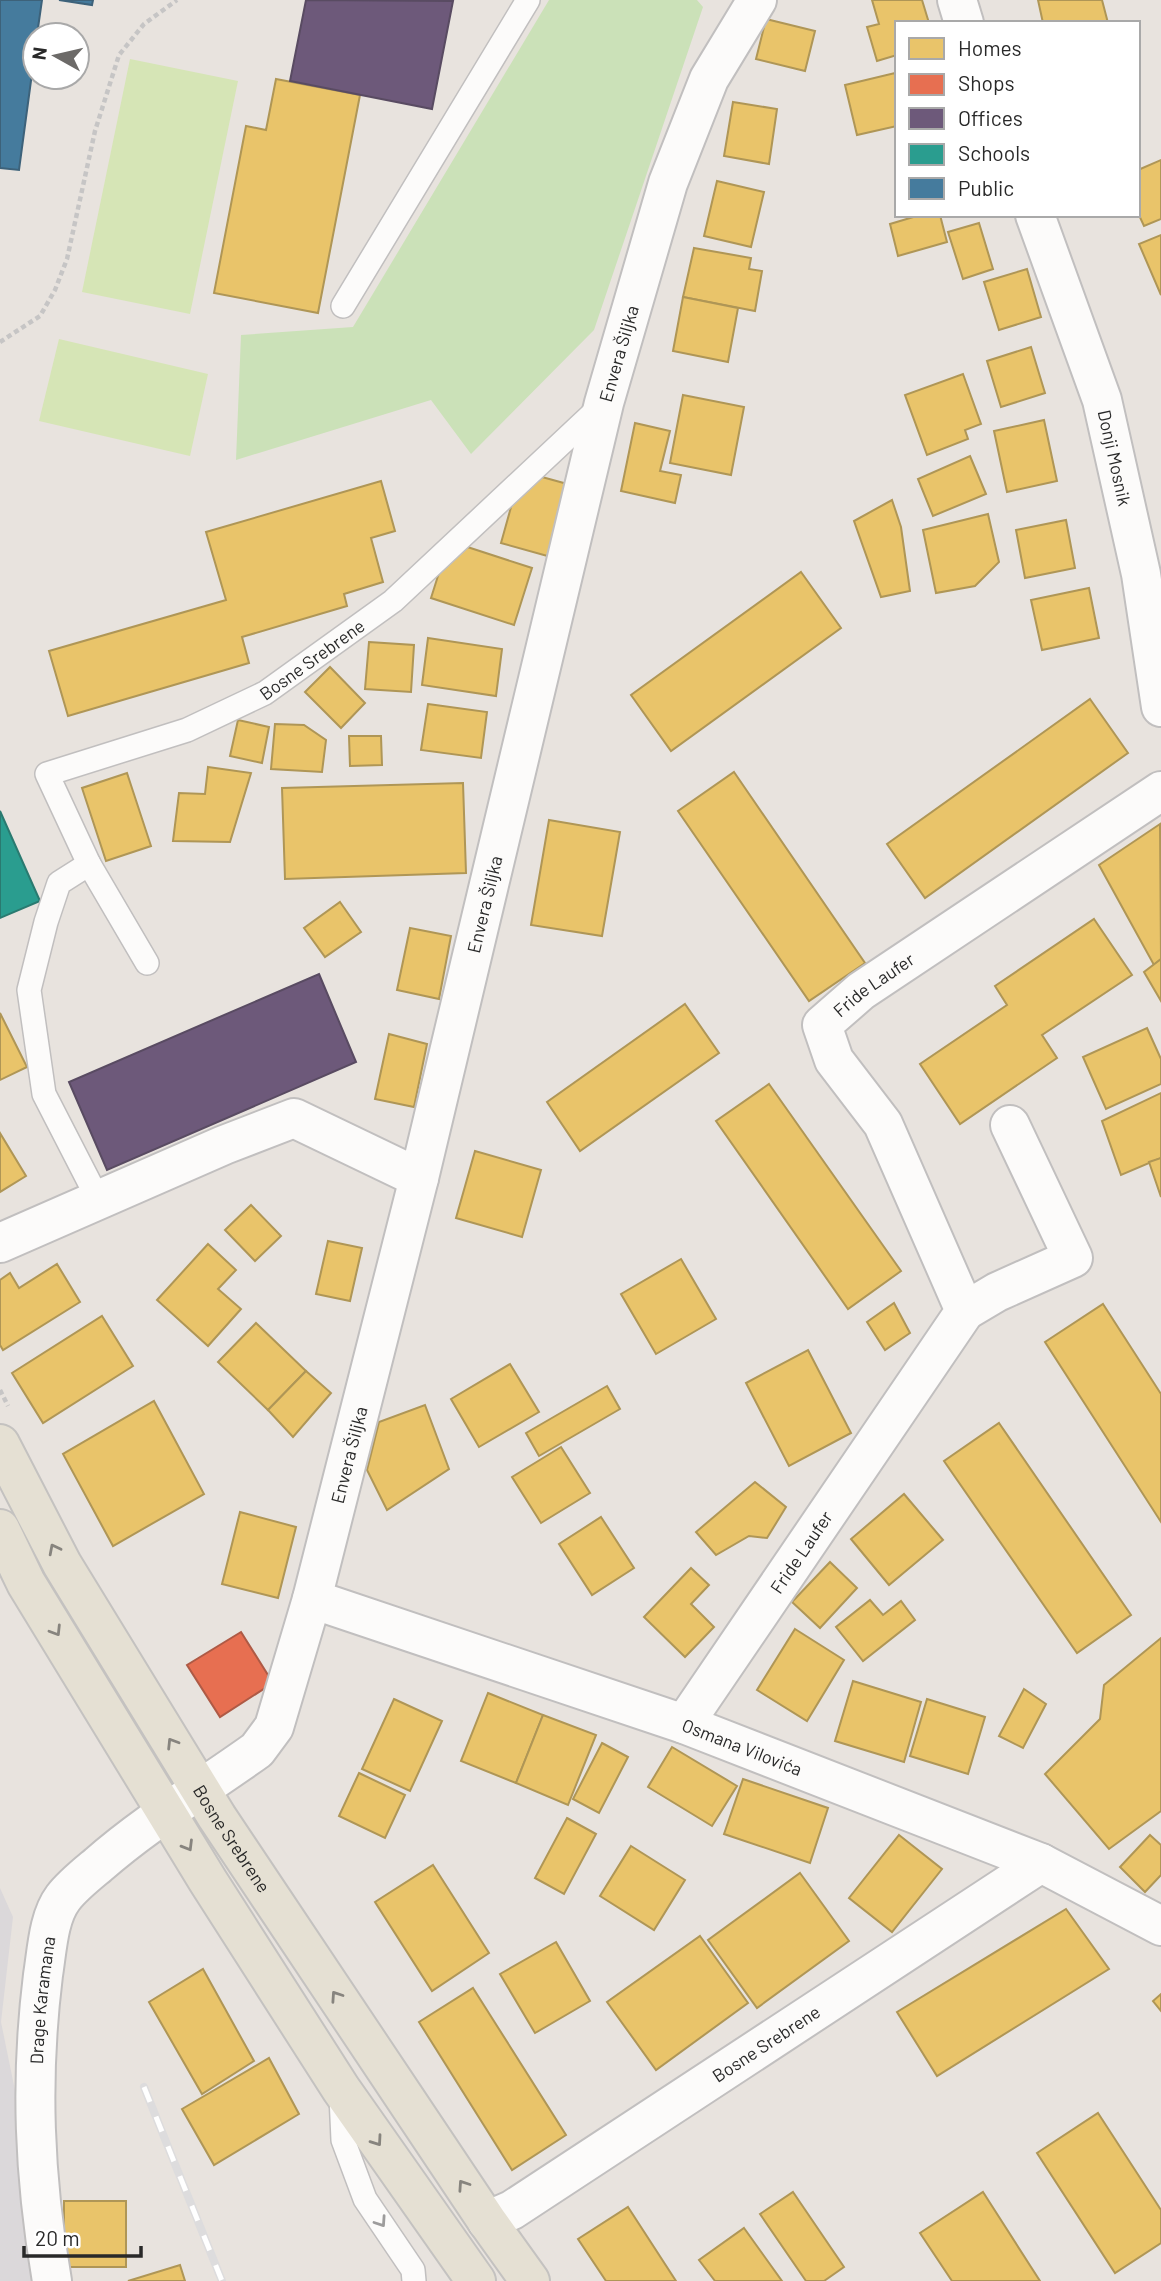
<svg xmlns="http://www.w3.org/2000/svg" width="1161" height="2281" font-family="Barlow,sans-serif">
	<rect width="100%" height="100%" fill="#e8e3de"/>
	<!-- industrial -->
	<path fill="#dbd8da" d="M0,1888L13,1917L1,2022L54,2281H0Z"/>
	<!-- green -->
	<path fill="#cbe1b8" d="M549,0H697L703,7L594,330L471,454L431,400L236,460L241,335L353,327Z"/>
	<!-- pitch -->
	<g fill="#d6e5b6">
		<path d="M130,59L238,81L190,314L82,292Z"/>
		<path d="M59,339L208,374L190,456L39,421Z"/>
	</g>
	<!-- homes -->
	<g fill="#e9c46a" stroke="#af9656" stroke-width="2">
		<path d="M872,0H922L929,23H897V55L877,61L867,27L879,24Z"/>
		<path d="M1038,0H1102L1108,23H1043Z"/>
		<path d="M766,19L815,31L805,71L756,59Z"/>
		<path d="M895,73L897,126L857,135L845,85Z"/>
		<path d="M276,79L360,95L318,313L214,293L246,126L266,130Z"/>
		<path d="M733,102L777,109L769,164L724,156Z"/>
		<path d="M1161,160V219L1144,226L1138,213V170Z"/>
		<path d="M717,181L764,192L751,247L704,236Z"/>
		<path d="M920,215H940L947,242L898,256L890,224Z"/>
		<path d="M979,223L993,269L963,279L948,232Z"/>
		<path d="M1161,235V295L1139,244Z"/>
		<path d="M694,248L751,258L749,269L762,271L755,311L683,297Z"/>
		<path d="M1027,269L1041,317L999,330L984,282Z"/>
		<path d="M683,297L738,308L728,362L673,351Z"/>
		<path d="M1031,347L1045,393L1001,407L987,361Z"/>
		<path d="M963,374L981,424L965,430L968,439L927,455L905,395Z"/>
		<path d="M683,395L744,407L731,475L670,463Z"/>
		<path d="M1044,420L1057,481L1007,492L994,431Z"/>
		<path d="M635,423L670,431L660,471L681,475L675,503L621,491Z"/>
		<path d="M970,456L986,494L933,516L918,479Z"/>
		<path d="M542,477L571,485L551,557L501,543L513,500Z"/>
		<path d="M381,481L395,531L371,538L383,582L344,594L347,606L242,637L249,663L68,716L49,651L226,600L206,532Z"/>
		<path d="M892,500L901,527L910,591L881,597L854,521Z"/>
		<path d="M988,514L999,562L975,586L936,593L923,530Z"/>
		<path d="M1066,520L1075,568L1025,578L1016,530Z"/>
		<path d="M449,541L532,568L514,625L431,598Z"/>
		<path d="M801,572L841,628L671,751L631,695Z"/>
		<path d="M1089,588L1099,638L1042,650L1031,600Z"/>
		<path d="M428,638L502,649L496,696L422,685Z"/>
		<path d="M369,642L414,645L411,692L365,689Z"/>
		<path d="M330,667L365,703L341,728L305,692Z"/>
		<path d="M1090,699L1128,753L925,898L887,844Z"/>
		<path d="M428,704L487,712L481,758L421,750Z"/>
		<path d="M238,720L269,727L262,763L230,756Z"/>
		<path d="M275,724L304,725L326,740L322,772L271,769Z"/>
		<path d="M349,736H381L382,765L350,766Z"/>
		<path d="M208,767L251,773L230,842L173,841L179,793L205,794Z"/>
		<path d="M734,772L865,963L809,1001L678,811Z"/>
		<path d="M127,773L151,846L106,861L82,788Z"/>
		<path d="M463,783L466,873L285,879L282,788Z"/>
		<path d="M549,820L620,832L602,936L531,925Z"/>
		<path d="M1160,824L1161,959L1154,965L1099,865Z"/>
		<path d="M340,902L361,932L325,957L304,928Z"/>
		<path d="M1094,919L1132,975L1042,1035L1057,1058L960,1124L920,1064L1007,1005L995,986Z"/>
		<path d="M410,928L451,936L439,999L397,990Z"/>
		<path d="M1161,959V1001L1144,972Z"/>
		<path d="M685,1004L719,1053L580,1151L547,1102Z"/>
		<path d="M0,1013L27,1067L0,1080Z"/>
		<path d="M1147,1028L1161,1059V1084L1106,1109L1083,1057Z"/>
		<path d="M389,1034L427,1044L414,1107L375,1099Z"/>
		<path d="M769,1084L901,1271L848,1309L716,1121Z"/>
		<path d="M1161,1093V1158L1121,1175L1102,1121Z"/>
		<path d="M0,1133L26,1176L0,1192Z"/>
		<path d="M475,1151L541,1170L522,1237L456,1218Z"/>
		<path d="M1161,1158V1197L1149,1162Z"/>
		<path d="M251,1205L281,1236L255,1261L225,1230Z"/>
		<path d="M328,1241L362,1248L350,1301L316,1294Z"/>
		<path d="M208,1244L236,1270L218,1289L241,1309L208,1346L157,1300Z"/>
		<path d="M681,1259L716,1319L656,1354L621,1294Z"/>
		<path d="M57,1264L80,1302L3,1350L0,1345V1280L10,1273L19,1288Z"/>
		<path d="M894,1303L910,1333L885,1350L867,1322Z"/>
		<path d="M1103,1304L1161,1394V1522L1045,1342Z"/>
		<path d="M102,1316L133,1366L43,1423L12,1373Z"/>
		<path d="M256,1323L306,1371L268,1410L218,1362Z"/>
		<path d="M808,1350L851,1433L789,1466L746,1383Z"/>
		<path d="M510,1364L539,1412L479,1447L451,1399Z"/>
		<path d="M306,1371L331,1393L293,1437L268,1410Z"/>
		<path d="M607,1386L620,1409L539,1456L526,1433Z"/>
		<path d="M154,1401L204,1494L113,1546L63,1454Z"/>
		<path d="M425,1405L449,1469L387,1510L367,1470L379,1422Z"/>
		<path d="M999,1423L1131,1615L1077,1653L944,1461Z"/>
		<path d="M561,1447L590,1493L541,1523L512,1477Z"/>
		<path d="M755,1482L786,1507L767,1538L749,1536L716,1555L696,1532Z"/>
		<path d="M904,1494L943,1540L889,1585L851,1539Z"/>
		<path d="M240,1512L296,1527L278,1598L222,1584Z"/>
		<path d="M601,1517L634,1568L592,1595L559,1544Z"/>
		<path d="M830,1562L857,1588L820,1628L792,1602Z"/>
		<path d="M691,1568L709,1585L691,1604L714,1627L685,1657L644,1617Z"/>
		<path d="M870,1600L883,1615L901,1601L915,1620L863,1661L836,1627Z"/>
		<path d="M795,1629L844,1660L807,1721L757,1690Z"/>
		<path d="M1161,1638V1811L1109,1849L1045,1774L1100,1719L1104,1685Z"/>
		<path d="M853,1681L921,1702L904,1762L835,1741Z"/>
		<path d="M1024,1689L1046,1704L1023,1748L999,1736Z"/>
		<path d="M488,1693L543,1715L516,1783L461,1761Z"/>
		<path d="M394,1699L442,1721L410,1791L362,1769Z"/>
		<path d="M927,1699L985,1717L968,1774L910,1756Z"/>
		<path d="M543,1715L596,1735L568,1805L516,1783Z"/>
		<path d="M602,1743L628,1757L599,1813L573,1799Z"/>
		<path d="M672,1747L737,1786L712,1826L648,1787Z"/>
		<path d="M359,1773L405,1795L385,1838L339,1816Z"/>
		<path d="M743,1779L828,1808L810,1863L724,1834Z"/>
		<path d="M567,1818L596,1834L564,1894L535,1878Z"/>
		<path d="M899,1835L942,1869L892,1932L849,1898Z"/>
		<path d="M1150,1835L1161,1845V1875L1145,1892L1120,1867Z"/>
		<path d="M631,1846L685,1880L654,1930L600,1896Z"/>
		<path d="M433,1865L489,1953L432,1991L375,1902Z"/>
		<path d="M800,1873L849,1941L757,2008L708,1940Z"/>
		<path d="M1066,1909L1109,1969L937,2076L897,2012Z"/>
		<path d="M700,1936L748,2003L656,2070L607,2002Z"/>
		<path d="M556,1942L590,2001L535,2033L500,1974Z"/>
		<path d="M203,1969L254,2061L202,2094L149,2002Z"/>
		<path d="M473,1988L566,2135L512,2170L419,2022Z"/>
		<path d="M1161,1994V2011L1153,2001Z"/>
		<path d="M269,2058L299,2114L214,2165L182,2109Z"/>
		<path d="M1098,2113L1161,2210V2243L1115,2273L1037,2153Z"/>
		<path d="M793,2192L844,2267L824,2281H806L760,2214Z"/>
		<path d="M983,2192L1040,2281H952L920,2233Z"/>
		<rect x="64" y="2201" width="62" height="66"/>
		<path d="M628,2207L676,2281H606L578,2239Z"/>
		<path d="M744,2228L782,2281H715L699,2260Z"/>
		<path d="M180,2265L185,2281H128Z"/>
	</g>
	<!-- shops -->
	<path fill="#e76f51" stroke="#ae5a45" stroke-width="2" d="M241,1632L273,1683L220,1717L187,1665Z"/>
	<!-- offices -->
	<g fill="#6d597a" stroke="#594b62" stroke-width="2">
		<path d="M306,0L453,1L432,109L290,81Z"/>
		<path d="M319,974L356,1062L107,1170L69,1082Z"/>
	</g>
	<!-- schools -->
	<path fill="#2a9d8f" stroke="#2a7a70" stroke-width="2" d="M0,811L40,901L0,918Z"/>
	<!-- public -->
	<g fill="#457b9d" stroke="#3d627a" stroke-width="2">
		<path d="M0,0H42L37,35H35V51L19,170L0,168Z"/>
		<path d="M59,0H93L92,5Z"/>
	</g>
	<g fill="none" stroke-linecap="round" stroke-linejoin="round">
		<!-- lane casing -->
		<g stroke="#c1bfbf" stroke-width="26">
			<g id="lane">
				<path d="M343,306L528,0"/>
				<path id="s1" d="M89,864L47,774L187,730L265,693L393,601L600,407"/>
				<path d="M99,1201L44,1094L29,990L46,922L59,883L89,864L147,963"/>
				<path d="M341,2096L343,2140L365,2199L413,2270L414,2281"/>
			</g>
		</g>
		<!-- street casing -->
		<g stroke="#c1bfbf" stroke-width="42">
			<g id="street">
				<path d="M957,0L964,23"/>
				<path id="s2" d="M1035,215L1102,400L1141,574L1161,707"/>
				<path d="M0,1243L224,1145L294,1118L419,1178"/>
				<path d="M965,1311L997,1292L1073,1258L1010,1125"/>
				<path id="s3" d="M312,1599L684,1724L1041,1863L1161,1926"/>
				<path id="s4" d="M684,1724L965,1311L883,1124L834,1060L822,1025L861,991L1161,791"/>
				<path id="s5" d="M487,2221L512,2210L1041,1863"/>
				<path id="s6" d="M52,2281C34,2177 30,2080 43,1975C47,1951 48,1918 63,1898C72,1886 86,1875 98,1865C147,1822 204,1788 257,1750L274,1727L312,1599L419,1178L604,403L668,183L709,79L757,0"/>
			</g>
		</g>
		<!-- primary casing -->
		<g stroke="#c4c2c0" stroke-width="42">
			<g id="primary">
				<path id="s7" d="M0,1444L62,1564L217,1817L487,2221L530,2281"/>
				<path d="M0,1529L26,1583L208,1881L341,2089L476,2281"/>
			</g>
		</g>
		<!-- path -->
		<g stroke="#c6c5c5" stroke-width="4.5" stroke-dasharray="5 3.5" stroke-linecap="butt">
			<path d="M0,342L40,316L55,290L67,259L95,131L119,55L144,24L177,0"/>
			<path d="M0,1390L8,1406"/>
		</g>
		<!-- lane -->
		<use href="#lane" stroke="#fcfbfa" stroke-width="23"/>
		<!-- street -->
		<use href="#street" stroke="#fcfbfa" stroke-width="38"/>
		<!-- primary -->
		<use href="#primary" stroke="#e5e0d3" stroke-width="38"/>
		<!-- rail casing -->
		<g stroke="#dddcdd" stroke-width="8">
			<path id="rail" d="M144,2087L222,2281"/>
		</g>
		<!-- rail -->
		<use href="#rail" stroke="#fff" stroke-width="5" stroke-dasharray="16" stroke-linecap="butt"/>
	</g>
	<!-- one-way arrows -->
	<defs><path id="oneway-chevron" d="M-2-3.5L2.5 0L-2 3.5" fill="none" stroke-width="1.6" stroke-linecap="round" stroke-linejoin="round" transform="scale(1.75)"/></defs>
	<g stroke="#87847e">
		<use href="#oneway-chevron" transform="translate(54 1549) rotate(-117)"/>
		<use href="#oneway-chevron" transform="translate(56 1631) rotate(58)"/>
		<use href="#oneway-chevron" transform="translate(172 1743) rotate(-122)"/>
		<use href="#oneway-chevron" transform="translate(188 1846) rotate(59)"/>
		<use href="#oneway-chevron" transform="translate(336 1996) rotate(-124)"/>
		<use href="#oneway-chevron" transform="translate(377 2141) rotate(55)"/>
		<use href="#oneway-chevron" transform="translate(463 2185) rotate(-124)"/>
	</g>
	<use stroke="#9d9c9c" href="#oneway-chevron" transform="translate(381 2222) rotate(56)"/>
	<g text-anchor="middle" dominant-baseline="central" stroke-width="7" stroke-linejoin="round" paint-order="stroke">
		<!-- street labels -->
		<g font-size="18" fill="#292929" stroke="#fff">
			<text stroke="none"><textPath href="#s6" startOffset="2077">Envera Šiljka</textPath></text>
			<text stroke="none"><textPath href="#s2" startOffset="256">Donji Mosnik</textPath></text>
			<text stroke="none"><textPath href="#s1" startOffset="390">Bosne Srebrene</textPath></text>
			<text stroke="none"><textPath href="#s6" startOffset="1510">Envera Šiljka</textPath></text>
			<text stroke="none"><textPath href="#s4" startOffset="887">Fride Laufer</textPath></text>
			<text stroke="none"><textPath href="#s6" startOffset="943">Envera Šiljka</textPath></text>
			<text stroke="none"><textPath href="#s4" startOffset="208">Fride Laufer</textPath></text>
			<text stroke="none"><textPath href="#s3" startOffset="455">Osmana Vilovića</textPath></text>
			<text stroke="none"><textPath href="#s7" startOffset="458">Bosne Srebrene</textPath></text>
			<text stroke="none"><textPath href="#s6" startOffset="282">Drage Karamana</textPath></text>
			<text stroke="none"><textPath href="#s5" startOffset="331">Bosne Srebrene</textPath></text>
		</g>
	</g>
	<!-- legend -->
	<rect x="895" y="21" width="245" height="196" fill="#ffffff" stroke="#a9a9a9" stroke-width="2"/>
	<rect x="909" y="38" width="35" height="21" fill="#e9c46a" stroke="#a9a9a9" stroke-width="2"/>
	<text x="958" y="56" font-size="21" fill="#292929">Homes</text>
	<rect x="909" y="74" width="35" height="21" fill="#e76f51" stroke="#a9a9a9" stroke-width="2"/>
	<text x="958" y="91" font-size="21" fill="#292929">Shops</text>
	<rect x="909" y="108" width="35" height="21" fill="#6d597a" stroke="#a9a9a9" stroke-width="2"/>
	<text x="958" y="126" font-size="21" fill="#292929">Offices</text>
	<rect x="909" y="144" width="35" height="21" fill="#2a9d8f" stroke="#a9a9a9" stroke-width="2"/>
	<text x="958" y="161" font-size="21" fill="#292929">Schools</text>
	<rect x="909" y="178" width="35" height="21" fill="#457b9d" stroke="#a9a9a9" stroke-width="2"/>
	<text x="958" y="196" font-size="21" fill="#292929">Public</text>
	<!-- north arrow -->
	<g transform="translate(56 56) rotate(278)"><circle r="33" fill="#ffffff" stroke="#a9a9a9" stroke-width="2"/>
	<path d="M0-5L12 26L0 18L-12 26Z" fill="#6c6a68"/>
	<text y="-10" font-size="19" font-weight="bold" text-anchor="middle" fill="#292929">N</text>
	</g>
	<!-- scale -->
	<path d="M24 2246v10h117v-10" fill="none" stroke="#292929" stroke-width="3.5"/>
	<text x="35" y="2246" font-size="21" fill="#292929" stroke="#ffffff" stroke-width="5" paint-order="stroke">20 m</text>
</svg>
